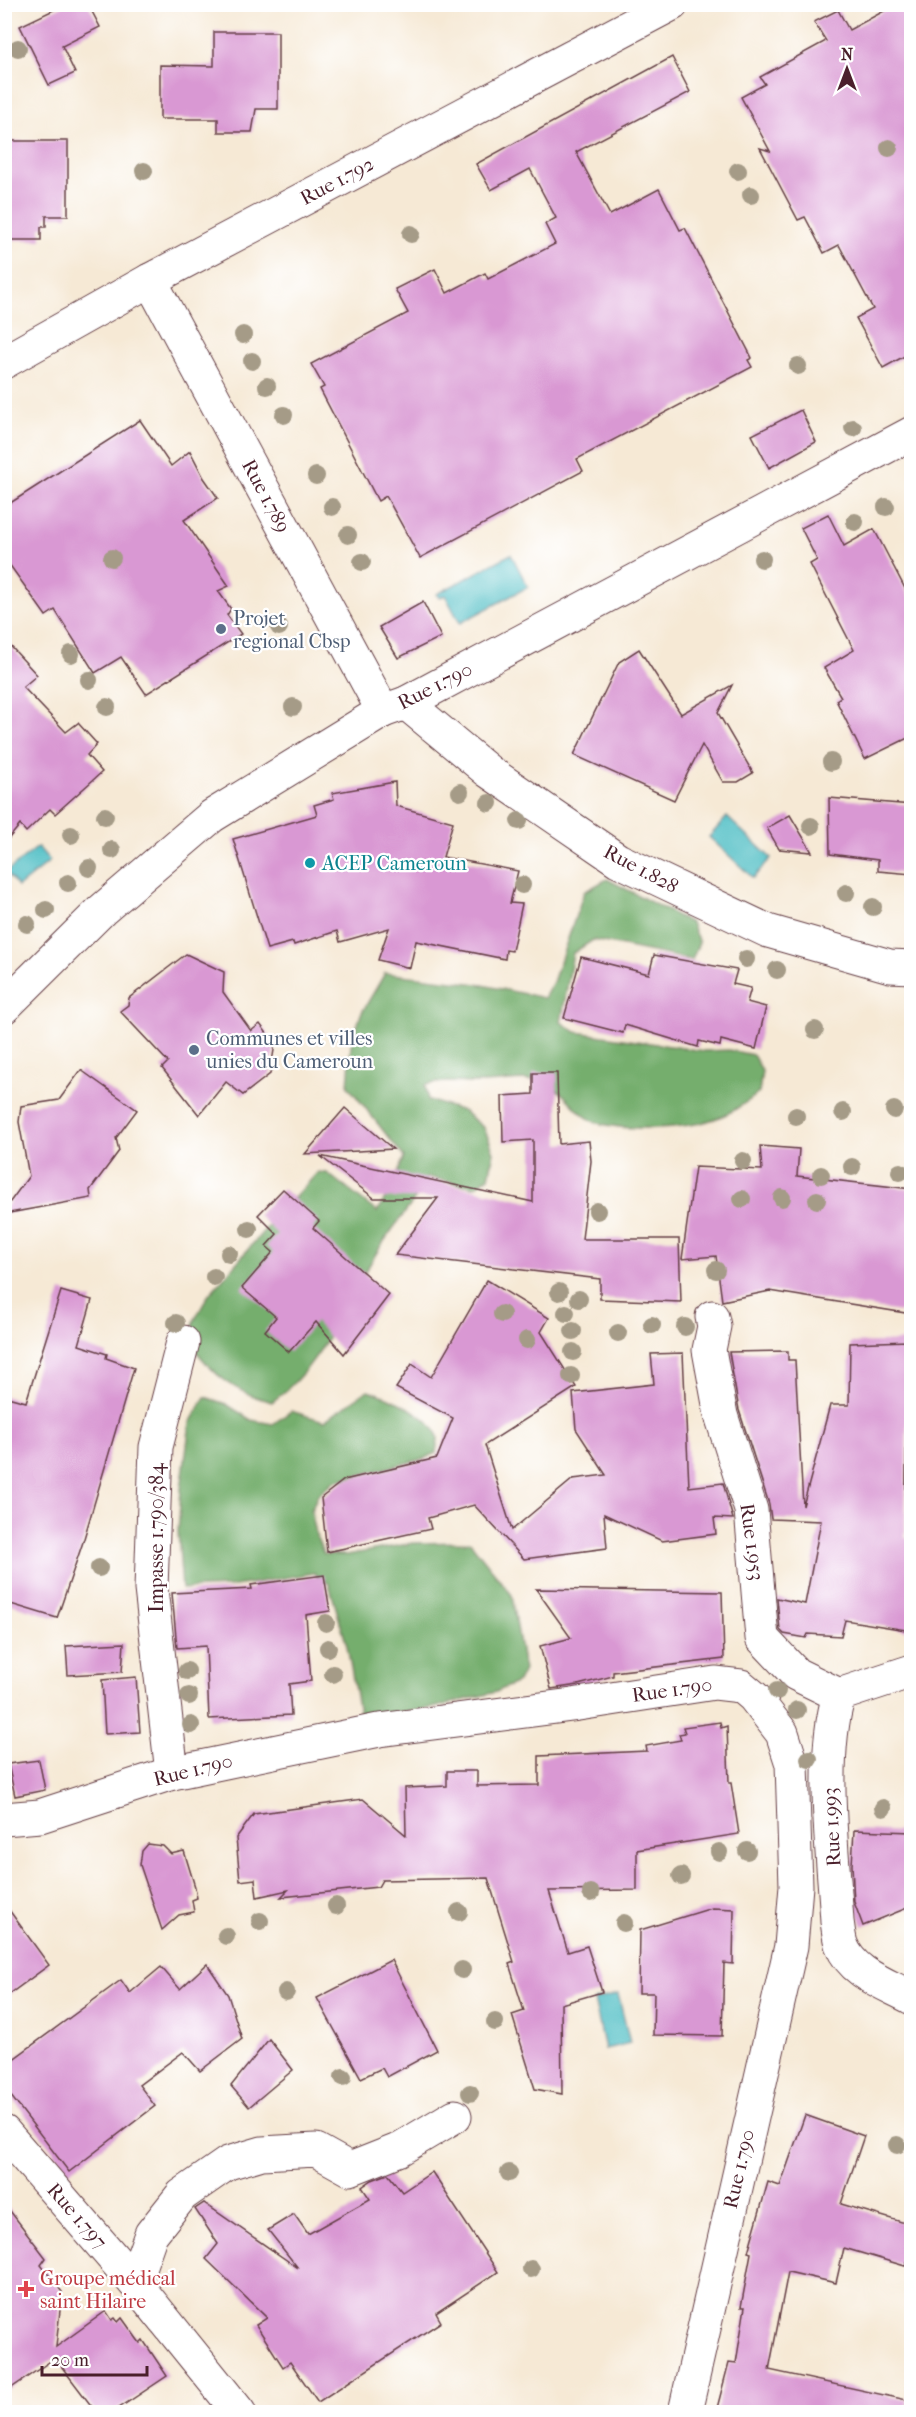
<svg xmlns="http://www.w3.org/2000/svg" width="916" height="2417" font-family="'IM FELL French Canon',serif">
	<rect width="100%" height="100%" fill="#fff"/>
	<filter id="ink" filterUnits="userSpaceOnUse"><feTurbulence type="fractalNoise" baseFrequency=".0167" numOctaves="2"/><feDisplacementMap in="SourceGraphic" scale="12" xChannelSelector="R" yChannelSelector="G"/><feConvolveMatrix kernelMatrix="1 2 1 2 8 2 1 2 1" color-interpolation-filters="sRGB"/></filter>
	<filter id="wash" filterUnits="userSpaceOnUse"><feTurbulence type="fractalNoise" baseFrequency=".008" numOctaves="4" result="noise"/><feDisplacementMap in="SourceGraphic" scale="24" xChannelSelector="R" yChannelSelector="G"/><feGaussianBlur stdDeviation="1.35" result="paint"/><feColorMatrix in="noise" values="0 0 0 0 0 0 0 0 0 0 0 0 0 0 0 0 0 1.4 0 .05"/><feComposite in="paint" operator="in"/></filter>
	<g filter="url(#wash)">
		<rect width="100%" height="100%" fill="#f6e9d5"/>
		<!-- forest -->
		<g fill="#74ae6d" stroke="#5f664c" stroke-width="1.5">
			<path d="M607,879L691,923L699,943L692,960L593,940L573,953L561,1022L576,1032L704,1051L729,1050L753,1055L762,1071L759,1093C744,1104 729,1115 711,1120C685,1129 619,1132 593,1121C576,1114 565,1090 547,1084C525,1076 506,1083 484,1083C460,1084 450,1079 425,1085L428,1100L463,1111L484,1128L494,1152L489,1177L474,1187L428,1177C415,1204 394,1224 379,1249C345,1302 324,1364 272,1402C235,1393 213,1375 191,1344L194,1321L208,1296L262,1233L318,1172L327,1173L377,1212L393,1185L404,1157L348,1086L351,1045L361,1014L385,973L478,984L544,998L553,982L584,892Z"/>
			<path d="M368,1390C387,1396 435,1416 438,1439C438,1443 436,1449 436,1453L423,1459L334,1481L318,1495L311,1510L317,1538L324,1554L347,1555L413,1543L470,1542L512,1595L524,1670L518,1682L496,1692L433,1708L380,1715L359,1713L347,1646L329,1584L314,1573L229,1587L182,1589L178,1532L181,1489L190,1423L205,1397L226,1404L251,1420L273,1424L291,1411L324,1421Z"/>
		</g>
		<!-- water -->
		<g fill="#52c0c6" stroke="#4e7078" stroke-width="1.5">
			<path d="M511,554L528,587L460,623L445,595L439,598L437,594Z"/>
			<path d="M727,817L771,858L753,878L709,837Z"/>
			<path d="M38,847L50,861L18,887L6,872Z"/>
			<path d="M618,1994L630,2043L605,2049L594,2000Z"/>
		</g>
		<g id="blocks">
			<!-- building -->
			<g fill="#d998d3">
				<path d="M66,4H88L100,27L62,46L75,73L49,85L20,26Z"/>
				<path d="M897,4H912V352L883,368L856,318L873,309L839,245L824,253L805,217L798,220L760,148L770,151L741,97L765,84L760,77L826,41L814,22L838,10L849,30Z"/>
				<path d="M214,32H278V109H256L252,132H218V119H160V65L214,66Z"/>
				<path d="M672,57L690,92L576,152L610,215L659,189L680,230L685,228L752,358L748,360L752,367L577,459L583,471L420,558L386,496L378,501L320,389L324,387L311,364L408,313L395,289L435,269L447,293L485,273L488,279L555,244L545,224L556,218L530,169L491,190L476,164Z"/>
				<path d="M4,141H68V216H46V227H41V240H10V229H4Z"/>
				<path d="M801,410L816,442L769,468L752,435Z"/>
				<path d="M140,420L171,466L190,451L204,478L218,498L184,520L229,586L218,591L231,609L227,615L241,634L146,694L121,657L95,673L55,610L46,616L4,557V507Z"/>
				<path d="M828,514L844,546L874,529L912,602V736L865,759L836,700L841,697L824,668L854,650L810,564L817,560L801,528Z"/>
				<path d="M423,602L441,637L398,658L379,627Z"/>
				<path d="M4,639L37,675L23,687L66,732L78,723L97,744L87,755L102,772L55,814L50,809L26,832L20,825L4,844Z"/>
				<path d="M639,649L681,714L732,685L718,713L753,773L738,782H723L702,745L674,800L574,755L619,662Z"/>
				<path d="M395,782L396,806L453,822L443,857L518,871L510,903L522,904L512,951L506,950L505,959L416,941L410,968L378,960L389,928L340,942L337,931L294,945L293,942L267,949L233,839L317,815L314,805L334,799L332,793Z"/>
				<path d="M829,798L912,805V874L878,871V860L830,854Z"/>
				<path d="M790,815L812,852L779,849L767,828Z"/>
				<path d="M186,954L224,972L223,992L251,1031L260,1024L275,1044L270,1074L243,1095L226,1082L199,1115L162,1068L168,1062L120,1011L128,1005L129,998Z"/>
				<path d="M654,955L737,970L733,984L751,988L747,1002L766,1007L756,1049L721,1040L720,1046L699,1041L698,1047L625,1025L623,1033L564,1018L581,957L649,974Z"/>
				<path d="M81,1070L137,1110L116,1138L119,1151L90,1190L91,1198L4,1214V1210L29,1176L19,1122L21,1106L59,1100Z"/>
				<path d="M533,1073H557L559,1144L589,1141L591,1161L582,1239H679L681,1302L600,1299V1279L395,1255L438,1198H374L320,1156L533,1202V1140L503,1142L502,1096L533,1094Z"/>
				<path d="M345,1108L393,1149L305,1154Z"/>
				<path d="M760,1146L799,1149L797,1176L912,1189V1314L770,1291L722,1301L716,1256L682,1259L695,1167L762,1170Z"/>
				<path d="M283,1189L319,1221L313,1228L389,1295L344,1354L316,1322L289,1352L265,1331L276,1317L242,1288L273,1252L266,1246L277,1234L258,1215Z"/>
				<path d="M487,1280L549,1318L541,1332L576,1387L485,1445L512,1530L573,1479L606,1475L576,1429L573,1393L654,1384L651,1354L683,1353L689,1487L723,1483L733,1519L714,1518L716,1534L662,1541L604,1514L607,1548L524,1559L474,1505L428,1518L431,1529L327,1552L321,1498L344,1480L437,1458L453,1418L396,1388L412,1364L431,1377Z"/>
				<path d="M61,1291L92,1300L79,1345L107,1354L106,1358L134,1368L83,1542L57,1618L4,1602V1396L26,1402Z"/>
				<path d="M908,1341L905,1538L912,1539V1631L845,1620L841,1636L808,1634L806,1638L784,1634L780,1630L777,1598L805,1604L821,1521L771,1519L769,1504L739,1410L729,1352L788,1351V1360H795L803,1506L830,1405H849L850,1343Z"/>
				<path d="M324,1575L330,1611L306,1615L311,1681L289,1684L291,1715L209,1719L206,1646L177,1648L172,1593L252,1589L251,1585Z"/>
				<path d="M536,1589L722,1592L724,1659L613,1672V1676L578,1685L551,1689L540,1646L571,1638Z"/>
				<path d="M124,1643L122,1672L68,1675L66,1646Z"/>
				<path d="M136,1677L140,1732L105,1734L102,1680Z"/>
				<path d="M720,1722L721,1728L727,1726L729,1783H731L739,1834L637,1850V1890L549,1891L568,1952L587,1946L602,1992L561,2004L562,2094L535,2089L512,2015L524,2011L509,1964L514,1962L488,1878L382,1880L378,1887L281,1897L288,1890L257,1897L255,1879L240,1881L236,1838L254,1814L363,1799L406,1835L405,1788L447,1786V1771H477V1786L539,1785V1756L647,1751L646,1746L681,1740L679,1734L685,1733L683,1727Z"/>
				<path d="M39,1760L45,1790L15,1796L8,1764Z"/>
				<path d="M854,1830L912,1832V1906L863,1926L854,1902L852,1865Z"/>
				<path d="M148,1844L163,1846L171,1854L184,1851L195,1887L197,1898L192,1900L194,1912L179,1915L162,1930L140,1865L142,1851Z"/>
				<path d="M4,1903L49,1965L4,1998Z"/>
				<path d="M712,1908L734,1909L733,1964L724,1963L722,2036L653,2035L654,1993H639L640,1930Z"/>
				<path d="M391,1960L437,2050L387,2077L382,2068L361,2078L317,1998Z"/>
				<path d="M207,1964L228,1995L242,2039L200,2071L183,2052L139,2085L155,2106L69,2172L4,2087V2066L121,1980L130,1993L161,1967L180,1989Z"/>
				<path d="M269,2039L293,2070L249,2107L231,2086Z"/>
				<path d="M805,2115L864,2136L841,2204L912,2225V2244L905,2266L844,2248L836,2283L788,2272L769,2370L907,2400L906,2412H716L729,2362L736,2363L745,2307H741L751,2253L748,2252L768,2182L780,2186Z"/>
				<path d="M432,2172L498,2272L436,2313L441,2322L318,2402L290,2362L283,2367L256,2325L267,2318L206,2259L218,2244L195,2209L204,2203L298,2268L268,2230L294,2214L308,2234L370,2199L362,2187L372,2180L388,2174L402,2192Z"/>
				<path d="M4,2203L46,2258L41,2265L62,2292L56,2347L106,2311L112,2320L115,2318L118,2322L122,2318L140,2343L143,2340L167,2376L113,2412H96L55,2358L4,2393Z"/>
			</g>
		</g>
	</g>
	<g filter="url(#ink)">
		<use href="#blocks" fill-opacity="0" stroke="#643d44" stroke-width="1.5"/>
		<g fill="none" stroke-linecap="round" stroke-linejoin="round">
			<!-- street casing -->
			<g stroke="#643d44" stroke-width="35">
				<g id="street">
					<path d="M150,280L383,711"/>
					<path d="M4,362L150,280L672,4"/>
					<path d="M406,703L488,771L618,860L768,931L890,966L912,967"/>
					<path d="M4,1007L102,910L212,816L383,711L406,703L912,433"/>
					<path d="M712,1317L714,1326L709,1350L721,1415L751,1510L762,1638L796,1674L839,1695"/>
					<path d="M912,1671L839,1695C820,1758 833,1854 837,1921C838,1928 839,1937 841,1944C852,1974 887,1984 912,1998"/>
					<path d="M172,1773L151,1589L156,1447L183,1342"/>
					<path d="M4,1819L40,1816L172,1773L379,1730L572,1705L715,1683L741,1686L754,1697L782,1733L792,1764L796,1886L791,1946L685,2412"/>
					<path d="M4,2132L134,2282L239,2412"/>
					<path d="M134,2282L151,2234L182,2195L228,2163L262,2153L316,2150L350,2169L398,2150L455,2116"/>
				</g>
			</g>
			<!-- street -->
			<use href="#street" stroke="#fff" stroke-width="33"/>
		</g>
		<!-- trees -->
		<g fill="#a59b87">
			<circle cx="18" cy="48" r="9"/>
			<circle cx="889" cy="148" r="9"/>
			<circle cx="144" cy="171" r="9"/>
			<circle cx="738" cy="171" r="9"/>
			<circle cx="751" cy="195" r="9"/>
			<circle cx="411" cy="234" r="9"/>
			<circle cx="243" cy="335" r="9"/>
			<circle cx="252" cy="361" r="9"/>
			<circle cx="798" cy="366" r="9"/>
			<circle cx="267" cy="386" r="9"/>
			<circle cx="284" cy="415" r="9"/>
			<circle cx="853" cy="428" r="9"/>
			<circle cx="316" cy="476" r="9"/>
			<circle cx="332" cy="507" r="9"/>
			<circle cx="886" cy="507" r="9"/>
			<circle cx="855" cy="522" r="9"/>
			<circle cx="348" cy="535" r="9"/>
			<circle cx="112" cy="558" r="9"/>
			<circle cx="762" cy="559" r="9"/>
			<circle cx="362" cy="562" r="9"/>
			<circle cx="279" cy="627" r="9"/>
			<circle cx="71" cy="654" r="9"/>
			<circle cx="89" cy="680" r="9"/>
			<circle cx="107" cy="707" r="9"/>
			<circle cx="293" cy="707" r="9"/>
			<circle cx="831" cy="762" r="9"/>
			<circle cx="460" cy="792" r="9"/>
			<circle cx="489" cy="803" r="9"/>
			<circle cx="105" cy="816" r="9"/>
			<circle cx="519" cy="821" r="9"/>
			<circle cx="811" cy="826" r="9"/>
			<circle cx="71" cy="835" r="9"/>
			<circle cx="112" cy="850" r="9"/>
			<circle cx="89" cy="868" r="9"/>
			<circle cx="68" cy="883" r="9"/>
			<circle cx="522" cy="885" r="9"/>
			<circle cx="846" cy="893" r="9"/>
			<circle cx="873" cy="907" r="9"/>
			<circle cx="46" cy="910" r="9"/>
			<circle cx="27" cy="924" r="9"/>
			<circle cx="746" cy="959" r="9"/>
			<circle cx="777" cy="970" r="9"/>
			<circle cx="815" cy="1030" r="9"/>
			<circle cx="894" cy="1110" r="9"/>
			<circle cx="843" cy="1112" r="9"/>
			<circle cx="796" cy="1116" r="9"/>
			<circle cx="743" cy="1161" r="9"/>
			<circle cx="852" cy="1167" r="9"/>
			<circle cx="900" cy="1172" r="9"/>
			<circle cx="821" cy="1175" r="9"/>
			<circle cx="782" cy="1198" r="9"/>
			<circle cx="742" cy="1199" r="9"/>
			<circle cx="817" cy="1200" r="9"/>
			<circle cx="597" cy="1211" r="9"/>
			<circle cx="249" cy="1229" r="9"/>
			<circle cx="229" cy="1254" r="9"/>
			<circle cx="716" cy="1270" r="9"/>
			<circle cx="214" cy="1277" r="9"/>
			<circle cx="559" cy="1292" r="9"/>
			<circle cx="579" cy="1299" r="9"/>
			<circle cx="566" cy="1313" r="9"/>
			<circle cx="502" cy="1314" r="9"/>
			<circle cx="176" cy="1323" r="9"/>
			<circle cx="652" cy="1325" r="9"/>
			<circle cx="685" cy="1327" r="9"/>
			<circle cx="573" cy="1331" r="9"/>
			<circle cx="618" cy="1333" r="9"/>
			<circle cx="527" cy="1340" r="9"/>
			<circle cx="573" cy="1352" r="9"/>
			<circle cx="571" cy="1376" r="9"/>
			<circle cx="99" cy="1568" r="9"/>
			<circle cx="326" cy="1623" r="9"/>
			<circle cx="328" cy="1648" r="9"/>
			<circle cx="187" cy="1671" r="9"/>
			<circle cx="333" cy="1674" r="9"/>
			<circle cx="777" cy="1691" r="9"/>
			<circle cx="189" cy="1696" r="9"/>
			<circle cx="797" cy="1710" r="9"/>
			<circle cx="191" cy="1725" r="9"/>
			<circle cx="809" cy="1759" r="9"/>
			<circle cx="883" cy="1808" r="9"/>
			<circle cx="747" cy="1851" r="9"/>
			<circle cx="719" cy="1852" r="9"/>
			<circle cx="681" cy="1876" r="9"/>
			<circle cx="591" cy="1893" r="9"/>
			<circle cx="336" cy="1906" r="9"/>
			<circle cx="459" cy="1912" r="9"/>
			<circle cx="260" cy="1921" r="9"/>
			<circle cx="624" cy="1923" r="9"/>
			<circle cx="226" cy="1936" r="9"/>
			<circle cx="462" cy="1970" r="9"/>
			<circle cx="286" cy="1992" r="9"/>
			<circle cx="495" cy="2022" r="9"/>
			<circle cx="343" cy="2077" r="9"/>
			<circle cx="470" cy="2093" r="9"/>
			<circle cx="897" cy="2145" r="9"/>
			<circle cx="509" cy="2173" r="9"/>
			<circle cx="531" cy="2269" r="9"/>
		</g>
	</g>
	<!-- markers -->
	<g fill="#5c6f8a" stroke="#fff" stroke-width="2">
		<circle cx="221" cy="629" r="6"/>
		<circle cx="194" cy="1050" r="6"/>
	</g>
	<circle fill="#0f9aa8" stroke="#fff" stroke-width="2" cx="310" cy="863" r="6"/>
	<path fill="#e0444e" stroke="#fff" stroke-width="2" d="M23 2280h6v6h6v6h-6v6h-6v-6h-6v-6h6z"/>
	<g text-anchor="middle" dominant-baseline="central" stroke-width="4.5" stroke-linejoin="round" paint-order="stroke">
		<!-- street labels -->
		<g font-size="20" fill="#4a1f2b" stroke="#fff">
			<text transform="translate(337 181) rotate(-28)">Rue 1.792</text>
			<text transform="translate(266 496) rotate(62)">Rue 1.789</text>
			<text transform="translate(435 686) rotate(-27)">Rue 1.790</text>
			<text transform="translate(641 869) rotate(28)">Rue 1.828</text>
			<text transform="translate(156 1538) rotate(-90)">Impasse 1.790/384</text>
			<text transform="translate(752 1542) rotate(82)">Rue 1.953</text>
			<text transform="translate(672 1690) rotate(-8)">Rue 1.790</text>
			<text transform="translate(193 1770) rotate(-14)">Rue 1.790</text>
			<text transform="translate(832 1827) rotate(-93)">Rue 1.993</text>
			<text transform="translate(739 2169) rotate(-77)">Rue 1.790</text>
			<text transform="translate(77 2216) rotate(49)">Rue 1.797</text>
		</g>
		<!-- service labels -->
		<g font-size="20" fill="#4e5e75" stroke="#fff" text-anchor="start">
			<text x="233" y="618">Projet<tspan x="233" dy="23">regional Cbsp</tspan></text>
			<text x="206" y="1038">Communes et villes<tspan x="206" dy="23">unies du Cameroun</tspan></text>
		</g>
		<!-- culture labels -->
		<g font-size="20" fill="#0d838f" stroke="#fff" text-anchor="start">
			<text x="322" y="863">ACEP Cameroun</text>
		</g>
		<!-- health labels -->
		<g font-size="20" fill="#be3a42" stroke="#fff" text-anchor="start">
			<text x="40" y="2278">Groupe médical<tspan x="40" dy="23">saint Hilaire</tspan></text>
		</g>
	</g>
	<!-- margin -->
	<rect width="916" height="2417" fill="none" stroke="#fff" stroke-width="24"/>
	<!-- north arrow -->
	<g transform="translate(847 69)" stroke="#ffffff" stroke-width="4.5" paint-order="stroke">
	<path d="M0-4.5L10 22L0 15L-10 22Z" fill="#4a1f2b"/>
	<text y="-9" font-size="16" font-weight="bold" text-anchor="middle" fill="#4a1f2b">N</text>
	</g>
	<!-- scale -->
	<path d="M42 2366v9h105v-9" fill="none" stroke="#4a1f2b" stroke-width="3"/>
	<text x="51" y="2366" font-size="18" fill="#4a1f2b" stroke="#ffffff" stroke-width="4.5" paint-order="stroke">20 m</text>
</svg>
